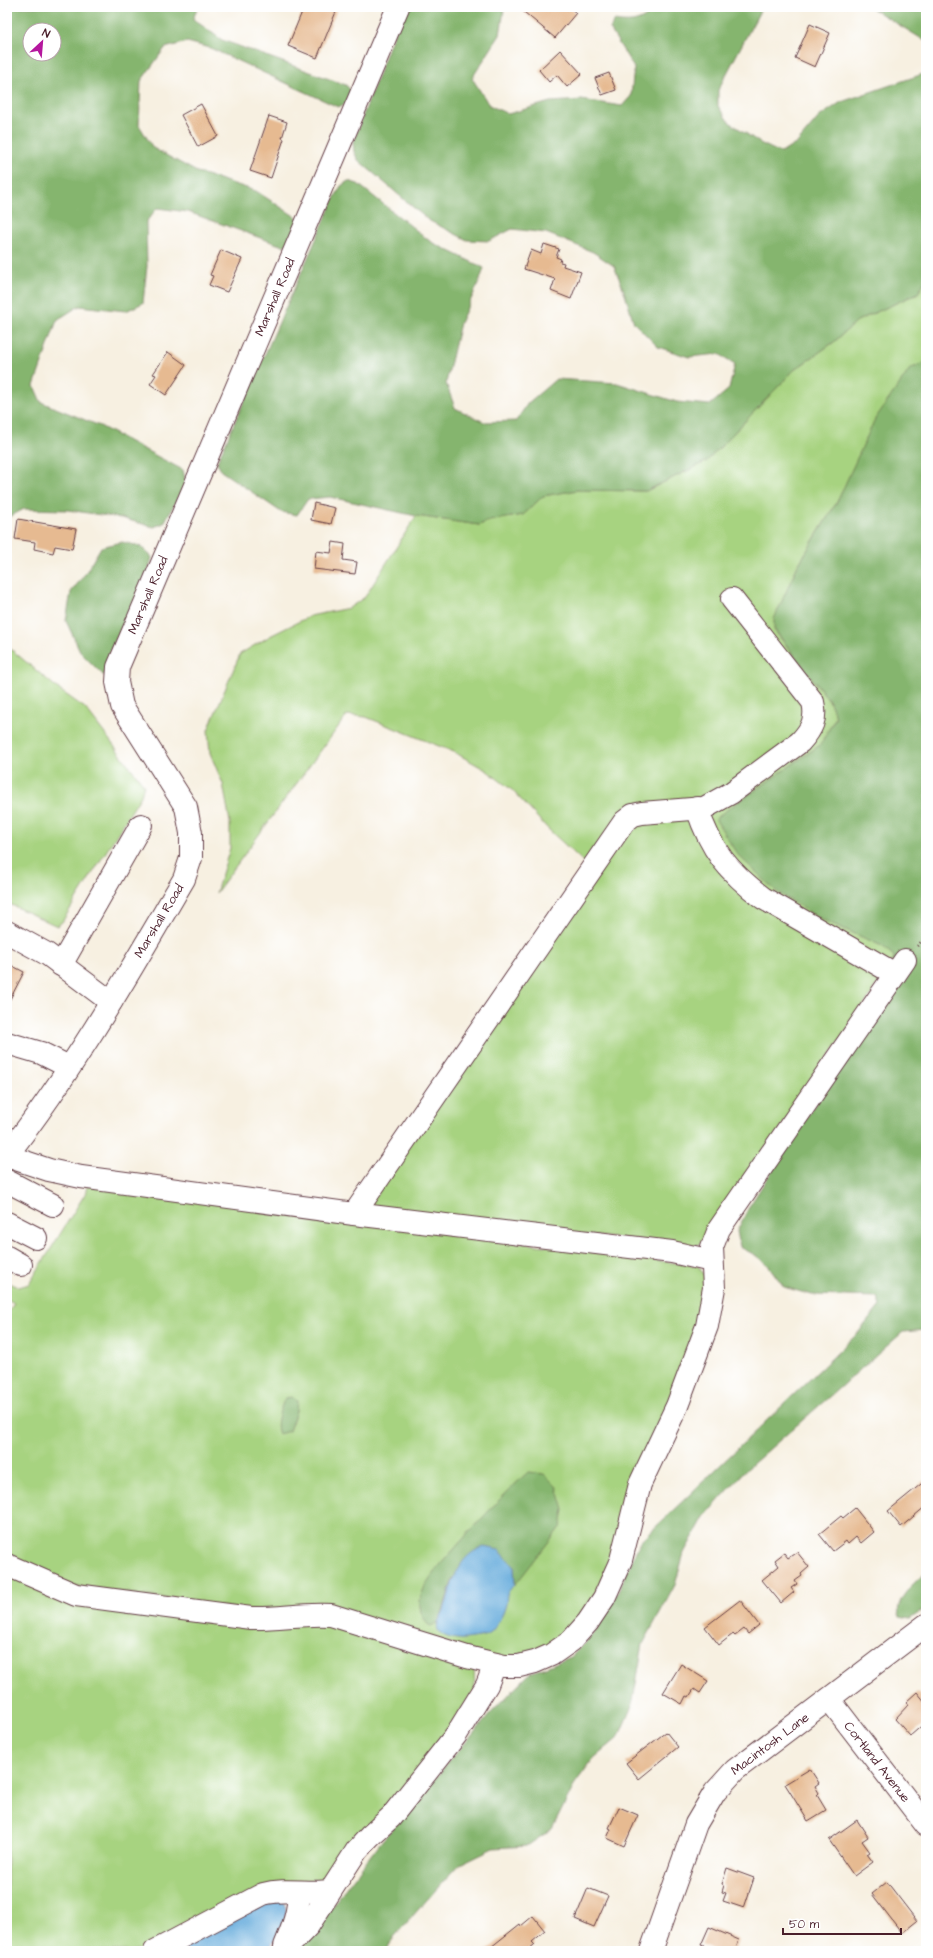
<svg xmlns="http://www.w3.org/2000/svg" width="933" height="1958" font-family="'Architects Daughter',sans-serif">
	<rect width="100%" height="100%" fill="#fff"/>
	<filter id="ink" filterUnits="userSpaceOnUse"><feTurbulence type="fractalNoise" baseFrequency=".025" numOctaves="2"/><feDisplacementMap in="SourceGraphic" scale="8" xChannelSelector="R" yChannelSelector="G"/><feConvolveMatrix kernelMatrix="1 2 1 2 8 2 1 2 1" color-interpolation-filters="sRGB"/></filter>
	<filter id="wash" filterUnits="userSpaceOnUse"><feTurbulence type="fractalNoise" baseFrequency=".012" numOctaves="4" result="noise"/><feDisplacementMap in="SourceGraphic" scale="16" xChannelSelector="R" yChannelSelector="G"/><feGaussianBlur stdDeviation="0.9" result="paint"/><feColorMatrix in="noise" values="0 0 0 0 0 0 0 0 0 0 0 0 0 0 0 0 0 1.4 0 .05"/><feComposite in="paint" operator="in"/></filter>
	<g filter="url(#wash)">
		<rect width="100%" height="100%" fill="#f7f0e1"/>
		<!-- green -->
		<g fill="#a7d380" stroke="#787956">
			<path d="M926,278V362L910,369L837,502L797,567L774,630L829,700L836,717L820,745L731,807L861,936L882,946L894,956L893,962L706,1239L694,1247L358,1209L589,867L548,829L512,790L486,770L454,752L366,717L347,715L216,893L230,848V822L223,784L210,753L208,730L240,654L270,636L310,616L349,608L365,597L416,516L479,525L489,521L523,515L543,496L577,490L646,491L707,461L794,370L834,342L857,321L918,293Z"/>
			<path d="M7,646L61,691L85,708L144,785L141,796L62,922L57,926L7,903Z"/>
			<path d="M87,1186L698,1266L705,1276L704,1289L688,1359L612,1560L586,1613L550,1648L499,1659L322,1605L257,1615L79,1591L7,1559V1314L14,1303L7,1299V1282L19,1287L29,1284L85,1194Z"/>
			<path d="M7,1570L25,1578L303,1618L474,1665L475,1690L382,1820L335,1875L148,1951H7Z"/>
		</g>
		<!-- forest -->
		<g fill="#85b56e" stroke="#686a4c" fill-rule="evenodd">
			<path d="M7,7H198L193,19L222,40L346,85L353,93L347,103L338,107L210,48L187,42L165,48L141,81L139,125L153,148L197,172L256,191L299,219L292,242L283,246L188,212L157,208L146,222L147,266L143,303L126,311L79,306L57,320L34,386L41,402L100,426L183,470L186,483L164,523L154,527L121,518L68,510L24,509L9,517L7,521ZM30,30H54V54H30Z"/>
			<path d="M404,7H502L504,10L500,35L472,78L489,105L508,114L550,102L582,100L622,106L631,96L634,68L610,29L614,21C633,24 643,22 656,7H762L718,90V106L728,121L760,143L781,153L797,143L819,117L841,102L926,73V279L918,293L857,321L834,342L794,370L707,461L646,491L577,490L543,496L523,515L489,521L479,525L416,516L330,497L308,499L297,515L281,512L221,471L217,462L334,199L341,186L348,181L358,184L431,242L484,268L480,280L460,323L446,383L455,408L484,422L516,421L528,403L556,379L617,383L677,402L710,405L729,389L735,364L719,354L689,357L658,347L634,323L623,288L614,266L593,252L546,233L512,229L489,241L467,240L428,220L358,160L354,152L353,142Z"/>
			<path d="M870,7H926V40L922,39Z"/>
			<path d="M926,362V1330L903,1332L747,1469L704,1517L684,1553L675,1585L643,1644L632,1706L618,1738L594,1758L576,1782L552,1829L527,1846L493,1848L458,1865L394,1937L386,1951H296L316,1927L380,1843L491,1713L530,1673L571,1657L595,1632L619,1590L640,1542L857,1334L880,1306L877,1297L812,1295L784,1287L768,1265L755,1255L740,1247L737,1231L750,1205L842,1062L905,982L912,967L893,962L894,956L882,946L817,917L776,891L737,854L716,820L718,816L731,807L820,745L836,717L829,700L774,629V619L797,567L837,502L875,419L910,369Z"/>
			<path d="M122,542L140,546L152,557L148,573L112,647L104,676L81,653L66,621L71,592L85,574L101,547Z"/>
			<path d="M292,1397L297,1401L296,1411L289,1431L279,1434C274,1424 281,1407 285,1398Z"/>
			<path d="M528,1472L544,1474L557,1487L564,1510L561,1526L515,1585L514,1566L453,1578L440,1620L437,1624L430,1626C421,1620 417,1603 422,1593C429,1575 444,1561 456,1547C479,1521 502,1496 528,1472Z"/>
			<path d="M926,1573V1608L910,1619L900,1617C892,1602 915,1581 926,1573Z"/>
		</g>
		<!-- water -->
		<g fill="#66acdc" stroke="#586684">
			<path d="M484,1547L499,1550L514,1566L515,1585C513,1587 510,1589 508,1592C506,1595 507,1600 506,1604C504,1613 498,1624 492,1631C485,1638 476,1637 466,1639C459,1640 442,1638 438,1630C435,1624 442,1616 444,1610C452,1586 456,1555 484,1547Z"/>
			<path d="M267,1899L282,1900C294,1916 277,1939 266,1951H171Z"/>
		</g>
		<g id="blocks">
			<!-- building -->
			<g fill="#e6ba91">
				<path d="M304,7H338L317,58L288,46Z"/>
				<path d="M518,7H569L576,13L555,38Z"/>
				<path d="M810,24L830,33L815,67L795,58Z"/>
				<path d="M560,50L582,74L567,87L557,75L549,82L539,70Z"/>
				<path d="M609,73L616,90L602,95L595,78Z"/>
				<path d="M201,104L218,136L198,147L181,115Z"/>
				<path d="M269,116L287,122L282,138L284,139L271,178L250,171Z"/>
				<path d="M544,244L559,249L556,257L561,259L560,262L564,263L563,266L581,272L571,299L551,291L555,279L524,269L531,250L541,254Z"/>
				<path d="M221,250L242,259L227,292L209,285L213,276L210,275Z"/>
				<path d="M168,352L186,365L166,395L150,384L156,375L153,374Z"/>
				<path d="M314,503L335,508L331,524L311,520Z"/>
				<path d="M18,519L76,529L72,549L55,546L53,553L34,549L35,542L15,539Z"/>
				<path d="M333,542L345,544L343,560L357,562L355,574L314,569L316,551L331,553Z"/>
				<path d="M7,963L24,972L7,1005Z"/>
				<path d="M926,1480V1506L901,1527L888,1511Z"/>
				<path d="M855,1508L874,1532L861,1543L856,1537L848,1544L846,1541L833,1551L819,1534L841,1516L843,1518Z"/>
				<path d="M797,1552L809,1567L801,1574L802,1576L795,1581L797,1584L791,1588L794,1592L781,1603L762,1580L779,1566L775,1560L784,1553L788,1558Z"/>
				<path d="M740,1600L759,1625L748,1634L744,1629L735,1636L733,1634L719,1645L705,1627Z"/>
				<path d="M681,1664L708,1681L700,1693L694,1689L689,1697L686,1696L682,1704L663,1693Z"/>
				<path d="M917,1692L926,1703V1722L910,1736L895,1719L909,1704L906,1702Z"/>
				<path d="M666,1732L678,1747L639,1779L626,1763Z"/>
				<path d="M810,1769L819,1783L815,1786L819,1793L817,1795L826,1810L808,1821L785,1784Z"/>
				<path d="M619,1807L638,1815L624,1846L607,1838L611,1829L609,1828Z"/>
				<path d="M857,1820L868,1837L862,1841L870,1852L867,1854L873,1862L854,1876L829,1840Z"/>
				<path d="M727,1868L754,1878L744,1908L723,1901L726,1893L722,1892L724,1885L722,1884Z"/>
				<path d="M887,1882L917,1921L902,1933L872,1894Z"/>
				<path d="M588,1888L608,1896L594,1927L575,1919Z"/>
				<path d="M533,1916L545,1931L532,1942L535,1945L528,1951H486L520,1924L521,1926Z"/>
				<path d="M709,1927L739,1940L735,1951H717L701,1945Z"/>
			</g>
		</g>
	</g>
	<g filter="url(#ink)">
		<use href="#blocks" fill-opacity="0" stroke="#643e46" stroke-width="1"/>
		<g fill="none" stroke-linecap="round" stroke-linejoin="round">
			<!-- minor casing -->
			<g stroke="#643e46" stroke-width="24">
				<g id="minor">
					<path d="M697,808C711,851 728,871 763,898L895,974"/>
					<path d="M7,932L47,954L111,1002"/>
					<path d="M61,965L141,825"/>
					<path d="M7,1043L41,1053L69,1067"/>
					<path d="M7,1155C74,1069 129,973 184,879L191,858V833L186,807L122,706L117,682L118,667L398,7"/>
					<path d="M7,1156L49,1170L81,1177L354,1214L672,1252L712,1261"/>
					<path d="M7,1181L53,1205"/>
					<path d="M354,1214L624,822L633,815L642,813L704,808L731,793L800,742C812,729 817,719 813,702L732,599"/>
					<path d="M7,1223L36,1238"/>
					<path d="M7,1257L21,1265"/>
					<path d="M7,1565L76,1595L251,1618C278,1619 304,1613 331,1615L467,1657L504,1666H519L535,1662L551,1655L571,1641L588,1622L604,1598L621,1560L640,1484L677,1406L707,1326L714,1288L712,1247L719,1229L905,960"/>
					<path d="M829,1699L926,1825"/>
					<path d="M285,1946C292,1929 300,1910 298,1892"/>
					<path d="M155,1951L263,1894C285,1888 308,1894 330,1891"/>
					<path d="M284,1951L308,1926L357,1850L370,1836L391,1817L456,1735L487,1685L495,1664"/>
					<path d="M651,1951L696,1824L715,1792L735,1770L926,1625"/>
				</g>
			</g>
			<!-- path -->
			<path stroke="#643e46" stroke-width="2.5" stroke-dasharray="1 3" stroke-linecap="butt" d="M917,946L926,937"/>
			<!-- minor -->
			<use href="#minor" stroke="#fff" stroke-width="22"/>
		</g>
	</g>
	<g text-anchor="middle" dominant-baseline="central" stroke-width="4" stroke-linejoin="round" paint-order="stroke">
		<!-- street labels -->
		<g font-size="13" fill="#4a1f2b" stroke="#fff">
			<text transform="translate(275 297) rotate(-67)">Marshall Road</text>
			<text transform="translate(148 595) rotate(-67)">Marshall Road</text>
			<text transform="translate(159 921) rotate(-59)">Marshall Road</text>
			<text transform="translate(770 1744) rotate(-37)">Macintosh Lane</text>
			<text transform="translate(877 1762) rotate(52)">Cortland Avenue</text>
		</g>
	</g>
	<!-- margin -->
	<rect width="933" height="1958" fill="none" stroke="#fff" stroke-width="24"/>
	<!-- north arrow -->
	<g transform="translate(42 42) rotate(26)"><circle r="19" fill="#ffffff" stroke="#b7a5aa"/>
	<path d="M0-3L7 15L0 10L-7 15Z" fill="#b5179e"/>
	<text y="-6" font-size="11" font-weight="bold" text-anchor="middle" fill="#4a1f2b">N</text>
	</g>
	<!-- scale -->
	<path d="M783 1928v6h118v-6" fill="none" stroke="#4a1f2b" stroke-width="2"/>
	<text x="789" y="1928" font-size="12" fill="#4a1f2b" stroke="#ffffff" stroke-width="3" paint-order="stroke">50 m</text>
</svg>
